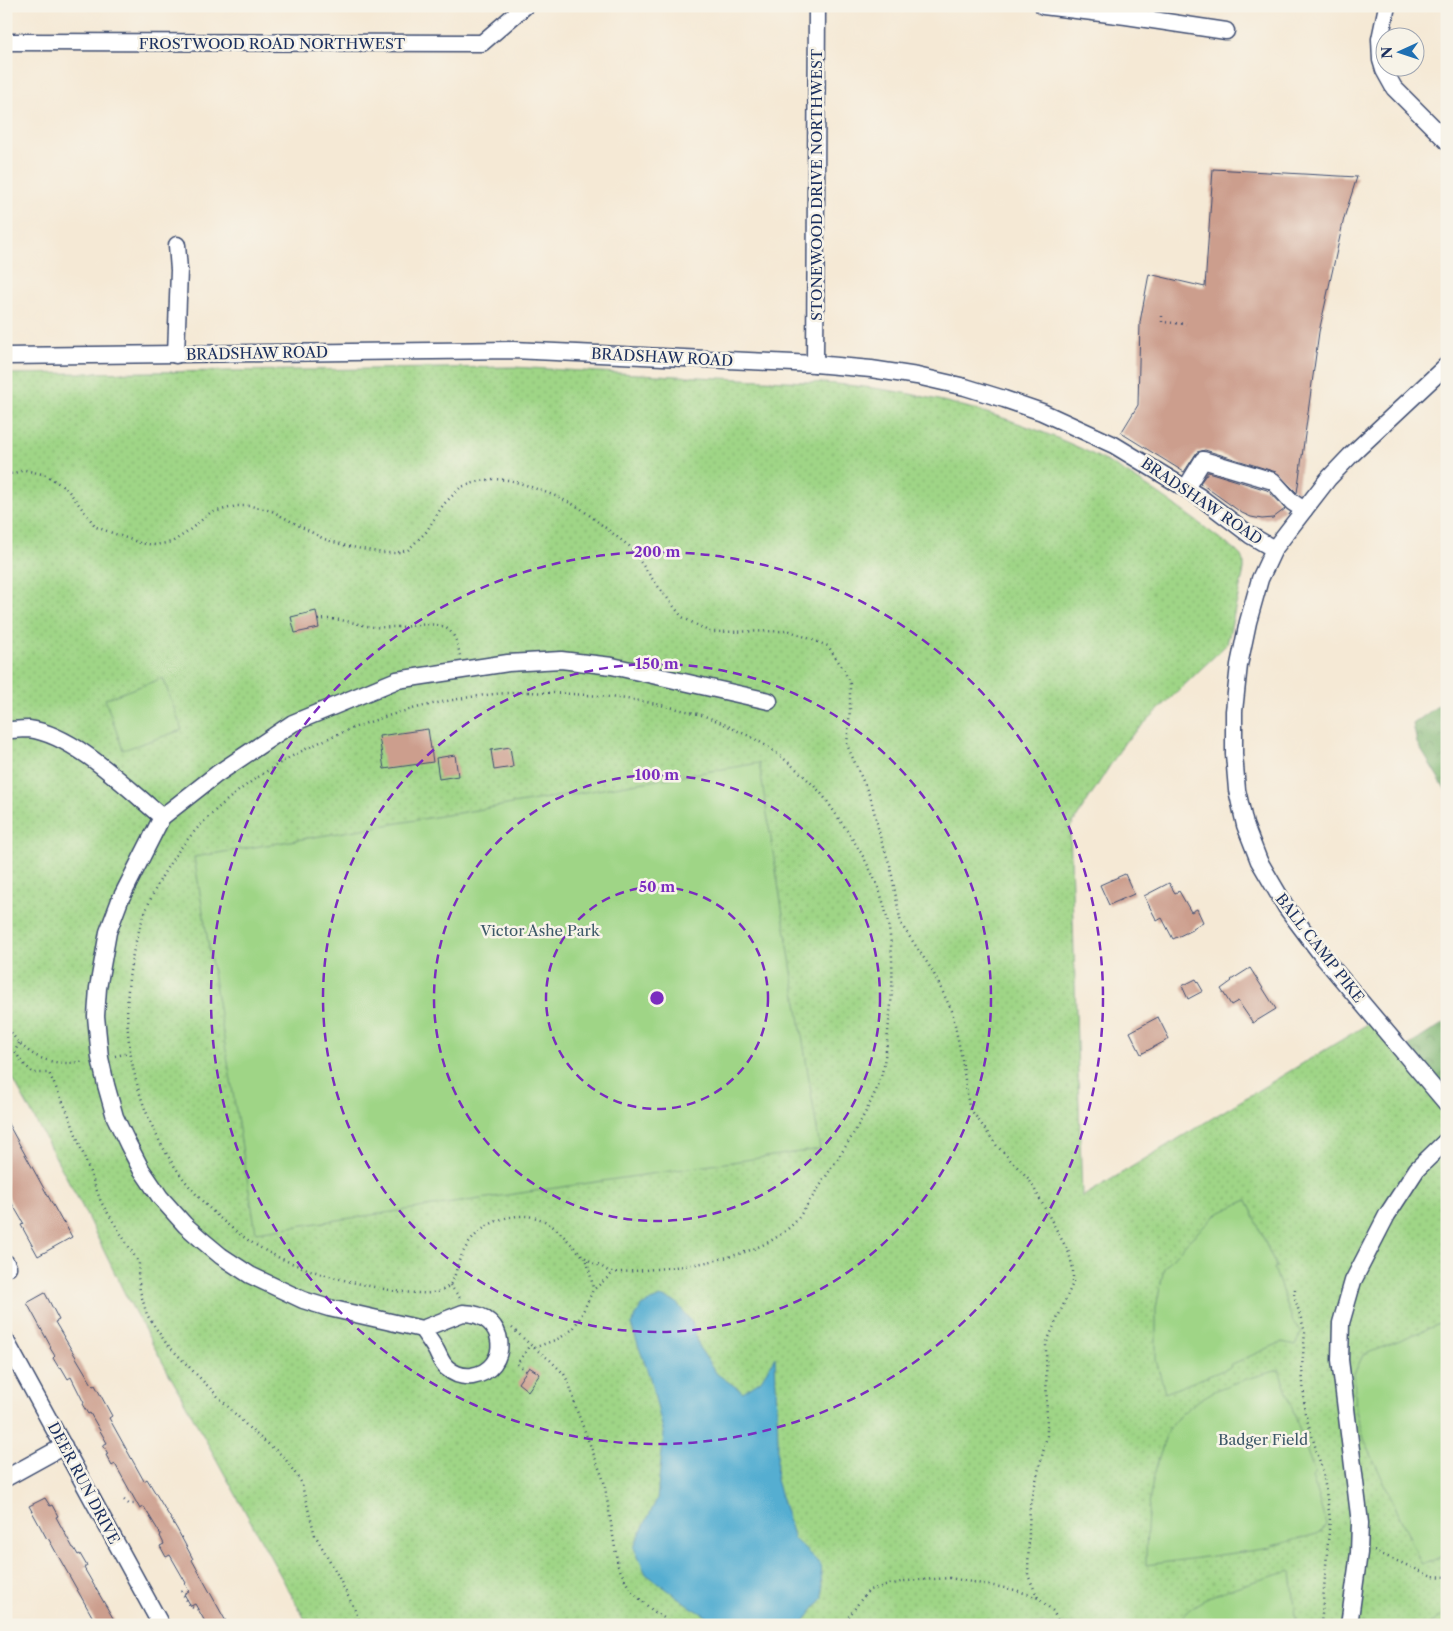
<svg xmlns="http://www.w3.org/2000/svg" width="1453" height="1631" font-family="'Libre Caslon Text',serif">
	<defs>
		<pattern id="forest-crowns" width="20" height="18" patternUnits="userSpaceOnUse" patternTransform="scale(1.25)"><rect width="20" height="18" fill="#7fb673"/><path d="M2 6a3 3 0 1 1 6 0M12 15a3 3 0 1 1 6 0" fill="none" stroke="#679462"/></pattern>
		<pattern id="park-dots" width="8" height="8" patternUnits="userSpaceOnUse" patternTransform="scale(1.25)"><rect width="8" height="8" fill="#9fd586"/><path d="M2 2h.1M6 6h.1" fill="none" stroke="#88b776" stroke-width="1.8" stroke-linecap="round"/></pattern>
	</defs>
	<rect width="100%" height="100%" fill="#f7f3e8"/>
	<filter id="ink" filterUnits="userSpaceOnUse"><feTurbulence type="fractalNoise" baseFrequency=".02" numOctaves="2"/><feDisplacementMap in="SourceGraphic" scale="10" xChannelSelector="R" yChannelSelector="G"/><feConvolveMatrix kernelMatrix="1 2 1 2 8 2 1 2 1" color-interpolation-filters="sRGB"/></filter>
	<filter id="wash" filterUnits="userSpaceOnUse"><feTurbulence type="fractalNoise" baseFrequency=".0096" numOctaves="4" result="noise"/><feDisplacementMap in="SourceGraphic" scale="20" xChannelSelector="R" yChannelSelector="G"/><feGaussianBlur stdDeviation="1.12" result="paint"/><feColorMatrix in="noise" values="0 0 0 0 0 0 0 0 0 0 0 0 0 0 0 0 0 1.4 0 .05"/><feComposite in="paint" operator="in"/></filter>
	<g filter="url(#wash)">
		<rect width="100%" height="100%" fill="#f5e9d5"/>
		<!-- forest -->
		<g fill="url(#forest-crowns)" stroke="#4d7268">
			<path d="M1447,699V792L1417,743L1413,724Z"/>
			<path d="M1447,1021V1092L1408,1046Z"/>
		</g>
		<!-- park -->
		<path fill="url(#park-dots)" stroke="#5d8272" d="M513,367C582,371 651,375 720,378C773,381 827,381 880,389C949,399 1019,420 1082,449C1138,475 1186,514 1235,550L1241,556L1244,563V570L1227,644L1125,742L1070,828L1082,1197L1376,1019L1447,1106V1625H308L126,1296L82,1206L6,1066V374Z"/>
		<!-- garden -->
		<g fill="#9fd586" stroke="#5d8272">
			<path d="M163,678L182,730L123,750L105,699Z"/>
			<path d="M759,763L820,1149L256,1232L194,857Z"/>
			<path d="M1247,1200L1276,1267L1274,1268L1293,1322L1302,1332L1295,1345L1282,1342L1230,1365L1231,1367L1165,1393L1156,1360V1308L1164,1268L1186,1243L1217,1214Z"/>
			<path d="M1447,1321V1554L1422,1565L1364,1439L1356,1411L1354,1374L1363,1355Z"/>
			<path d="M1279,1370L1315,1474L1312,1477L1326,1524L1322,1531L1317,1534L1272,1546L1271,1548L1146,1565C1146,1524 1149,1483 1163,1445C1165,1439 1166,1432 1170,1427C1179,1415 1191,1405 1204,1397C1226,1383 1255,1377 1279,1370Z"/>
			<path d="M1291,1571L1297,1625H1178C1180,1622 1182,1618 1184,1615C1201,1593 1264,1579 1291,1571Z"/>
			<path d="M1447,1613V1625H1429Z"/>
		</g>
		<!-- water -->
		<path fill="#54aed1" stroke="#386e98" d="M660,1297L676,1302L692,1323L700,1349L717,1374L743,1392L761,1380L775,1357L778,1442L776,1480L794,1539L820,1564L823,1598L801,1625H722L691,1607L646,1574L634,1548L636,1542L657,1499L664,1434L650,1378L631,1325L641,1306Z"/>
		<g id="blocks">
			<!-- building -->
			<g fill="#cc9e8d">
				<path d="M1213,169L1357,177L1344,218L1319,332L1297,493L1276,472L1205,450L1197,452L1184,472L1121,433L1138,405L1140,322L1149,274L1205,287Z"/>
				<path d="M1208,472L1267,490L1285,509L1273,518L1262,519L1251,517L1242,513L1200,483Z"/>
				<path d="M316,611L319,628L295,633L291,617Z"/>
				<path d="M428,729L433,762L384,769L379,736Z"/>
				<path d="M510,747L513,767L494,770L491,750Z"/>
				<path d="M455,755L458,776L439,779L436,758Z"/>
				<path d="M1125,874L1134,894L1109,905L1100,885Z"/>
				<path d="M1169,883L1175,893L1179,891L1191,912L1197,909L1203,922L1193,928L1194,929L1173,939L1162,918L1157,921L1144,896Z"/>
				<path d="M1250,968L1276,1009L1253,1023L1238,1001L1231,1005L1221,989L1232,981L1231,980Z"/>
				<path d="M1196,979L1203,991L1188,999L1182,986Z"/>
				<path d="M1158,1017L1169,1039L1141,1054L1130,1032Z"/>
				<path d="M6,1120L63,1223L64,1222L72,1237L38,1256L21,1225L24,1224L6,1193Z"/>
				<path d="M45,1293L59,1320L55,1322L93,1386L95,1385L112,1416L109,1418L144,1481L147,1479L177,1529L193,1559L192,1560L228,1625H207L195,1604L191,1606L184,1594L189,1591L185,1584L186,1583L170,1555L166,1557L160,1546L164,1544L160,1536L161,1535L144,1507L140,1509L115,1464L112,1466L106,1455L108,1454L103,1445L107,1443L90,1413L88,1414L82,1404L84,1403L71,1377L68,1379L61,1367L59,1368L53,1358L55,1356L50,1348L51,1347L27,1303Z"/>
				<path d="M529,1367L540,1374L528,1391L518,1383Z"/>
				<path d="M45,1498L50,1506L52,1505L58,1516L56,1517L73,1548H74L78,1555L80,1554L87,1566L84,1568L117,1625H97L48,1538L47,1539L29,1506Z"/>
			</g>
		</g>
	</g>
	<g filter="url(#ink)">
		<use href="#blocks" fill-opacity="0" stroke="#3c4b70" stroke-width="1"/>
		<g fill="none" stroke-linecap="round" stroke-linejoin="round">
			<!-- minor casing -->
			<g stroke="#3c4b70" stroke-width="19">
				<g id="minor">
					<path d="M1043,6L1126,16L1226,31"/>
					<path d="M1387,6L1380,39L1381,60L1384,70L1394,88L1447,141"/>
					<path d="M6,42L482,43L525,6"/>
					<path d="M176,355L179,270L177,245"/>
					<path d="M6,356L513,350L815,364L871,369L917,376L965,387L1004,399L1042,412L1114,445L1200,497L1250,535L1274,549"/>
					<path d="M815,364L817,6"/>
					<path d="M1447,365L1350,456L1328,479L1274,549L1260,579L1248,622L1239,665L1234,711V754L1237,790L1245,825L1259,861L1286,907L1324,958L1447,1104"/>
					<path d="M1186,488L1203,460L1273,481L1292,502L1304,510"/>
					<path d="M6,730C14,730 22,729 29,729C75,735 127,788 162,817"/>
					<path d="M6,1263L8,1267"/>
					<path d="M463,1313C509,1313 511,1370 472,1376C463,1377 454,1374 447,1368C442,1364 440,1358 437,1352C433,1344 427,1337 422,1329Z"/>
					<path d="M422,1329L329,1308L303,1300L250,1275L221,1256L203,1241L185,1225L160,1197L141,1169L128,1144L115,1117L106,1085L100,1058L96,1016L98,988L108,932L120,900L162,817L217,774L293,723L397,680L508,663L561,660L612,666L769,701"/>
					<path d="M6,1341L161,1625"/>
					<path d="M6,1478L64,1446"/>
					<path d="M1349,1625L1359,1553L1360,1523L1340,1360L1341,1323L1353,1281L1387,1215L1417,1169L1447,1140"/>
				</g>
			</g>
			<!-- path -->
			<g stroke="#3c4b70" stroke-width="2.5" stroke-dasharray="1 4" stroke-linecap="butt">
				<path d="M1162,316V322L1186,324"/>
				<path d="M6,475L25,470L46,475L67,489L96,527L140,543L155,545L172,542L186,533L210,513L237,506H251L272,511L324,539L347,546L382,553H395L408,550L426,532L443,505L461,487L480,481L493,479L509,480L526,485L558,497L580,508L629,546L654,581L682,617L710,632L790,631L828,646L844,670L850,684V709L847,745L871,799L881,840L890,865L901,924L932,970L952,1011L962,1059L969,1107L997,1146L1029,1179L1069,1253L1073,1269V1283L1046,1344L1047,1436L1030,1505L1029,1529L1028,1575L1038,1598"/>
				<path d="M318,620C335,617 350,622 367,626C377,628 388,627 398,627C412,627 431,621 444,627C455,632 458,645 460,656"/>
				<path d="M528,692C578,694 626,696 674,708C685,711 697,713 707,717C718,721 728,726 738,731C745,734 752,737 758,741C778,752 804,775 819,791C827,800 833,810 839,819C858,846 877,877 885,909C894,946 894,985 889,1022C887,1043 885,1069 877,1088C865,1116 849,1142 832,1167C824,1180 816,1192 807,1205C805,1208 797,1221 794,1223C776,1242 749,1252 724,1258C695,1266 665,1268 635,1271C633,1271 613,1273 612,1272C608,1272 605,1269 602,1267C594,1263 589,1261 583,1256C562,1237 551,1214 518,1216C490,1218 469,1236 459,1261C456,1268 456,1276 451,1283C445,1292 432,1294 421,1293C402,1293 383,1289 365,1285C329,1277 291,1266 259,1247C134,1171 91,1008 160,880C225,760 399,695 528,692Z"/>
				<path d="M6,1024C23,1056 50,1068 85,1061"/>
				<path d="M19,1043L15,1051L21,1061L33,1073H49L68,1113L101,1202L139,1263L138,1276L140,1291L147,1315L166,1343L194,1372L251,1430L284,1457L301,1482L315,1535L335,1570L356,1612L361,1625"/>
				<path d="M115,1056L130,1053"/>
				<path d="M587,1261L592,1282L593,1289"/>
				<path d="M450,1285L460,1298"/>
				<path d="M1295,1289L1294,1295L1305,1332L1302,1368L1305,1413L1323,1472L1330,1518L1321,1625"/>
				<path d="M512,1328L534,1348L560,1338L573,1329L581,1316L593,1290L613,1273"/>
				<path d="M534,1348L550,1360L564,1374L570,1386L577,1411L604,1481L618,1566L630,1590L653,1611L675,1625"/>
				<path d="M526,1371L517,1364L530,1345"/>
				<path d="M124,1500L129,1504H138"/>
				<path d="M1374,1551L1432,1576L1447,1577"/>
				<path d="M181,1591L191,1607L199,1610"/>
				<path d="M843,1625L860,1601L869,1590L905,1581L950,1578L1016,1590L1038,1598L1053,1611L1060,1625"/>
			</g>
			<!-- minor -->
			<use href="#minor" stroke="#fff" stroke-width="16"/>
		</g>
	</g>
	<!-- distance rings -->
	<g fill="none" stroke="#7b2cbf" stroke-width="2.5" stroke-dasharray="9 6">
		<circle cx="657" cy="998" r="111"/>
		<circle cx="657" cy="998" r="223"/>
		<circle cx="657" cy="998" r="334"/>
		<circle cx="657" cy="998" r="446"/>
	</g>
	<g text-anchor="middle" dominant-baseline="central" stroke-width="5" stroke-linejoin="round" paint-order="stroke">
		<!-- street labels -->
		<g font-size="15" fill="#1b2f5e" stroke="#f7f3e8">
			<text x="272" y="43">FROSTWOOD ROAD NORTHWEST</text>
			<text transform="translate(816 185) rotate(-90)">STONEWOOD DRIVE NORTHWEST</text>
			<text transform="translate(257 353) rotate(-1)">BRADSHAW ROAD</text>
			<text transform="translate(662 357) rotate(3)">BRADSHAW ROAD</text>
			<text transform="translate(1202 501) rotate(34)">BRADSHAW ROAD</text>
			<text transform="translate(1320 948) rotate(52)">BALL CAMP PIKE</text>
			<text transform="translate(84 1483) rotate(62)">DEER RUN DRIVE</text>
		</g>
		<!-- park labels -->
		<g font-size="15" fill="#3c5868" stroke="#f7f3e8">
			<text x="540" y="930">Victor Ashe Park</text>
			<text x="1263" y="1439">Badger Field</text>
		</g>
	</g>
	<circle cx="657" cy="998" r="8" fill="#7b2cbf" stroke="#f7f3e8" stroke-width="2.5"/>
	<g font-size="15" text-anchor="middle" font-weight="bold" fill="#7b2cbf" stroke="#f7f3e8" stroke-width="5" stroke-linejoin="round" paint-order="stroke">
		<text x="657" y="557">200 m</text>
		<text x="657" y="669">150 m</text>
		<text x="657" y="780">100 m</text>
		<text x="657" y="892">50 m</text>
	</g>
	<!-- margin -->
	<rect width="1453" height="1631" fill="none" stroke="#f7f3e8" stroke-width="25"/>
	<!-- north arrow -->
	<g transform="translate(1400 52) rotate(267)"><circle r="24" fill="#f7f3e8" stroke="#9fa5b1"/>
	<path d="M0-4L9 19L0 12L-9 19Z" fill="#1f6fb2"/>
	<text y="-8" font-size="14" font-weight="bold" text-anchor="middle" fill="#1b2f5e">N</text>
	</g>
</svg>
